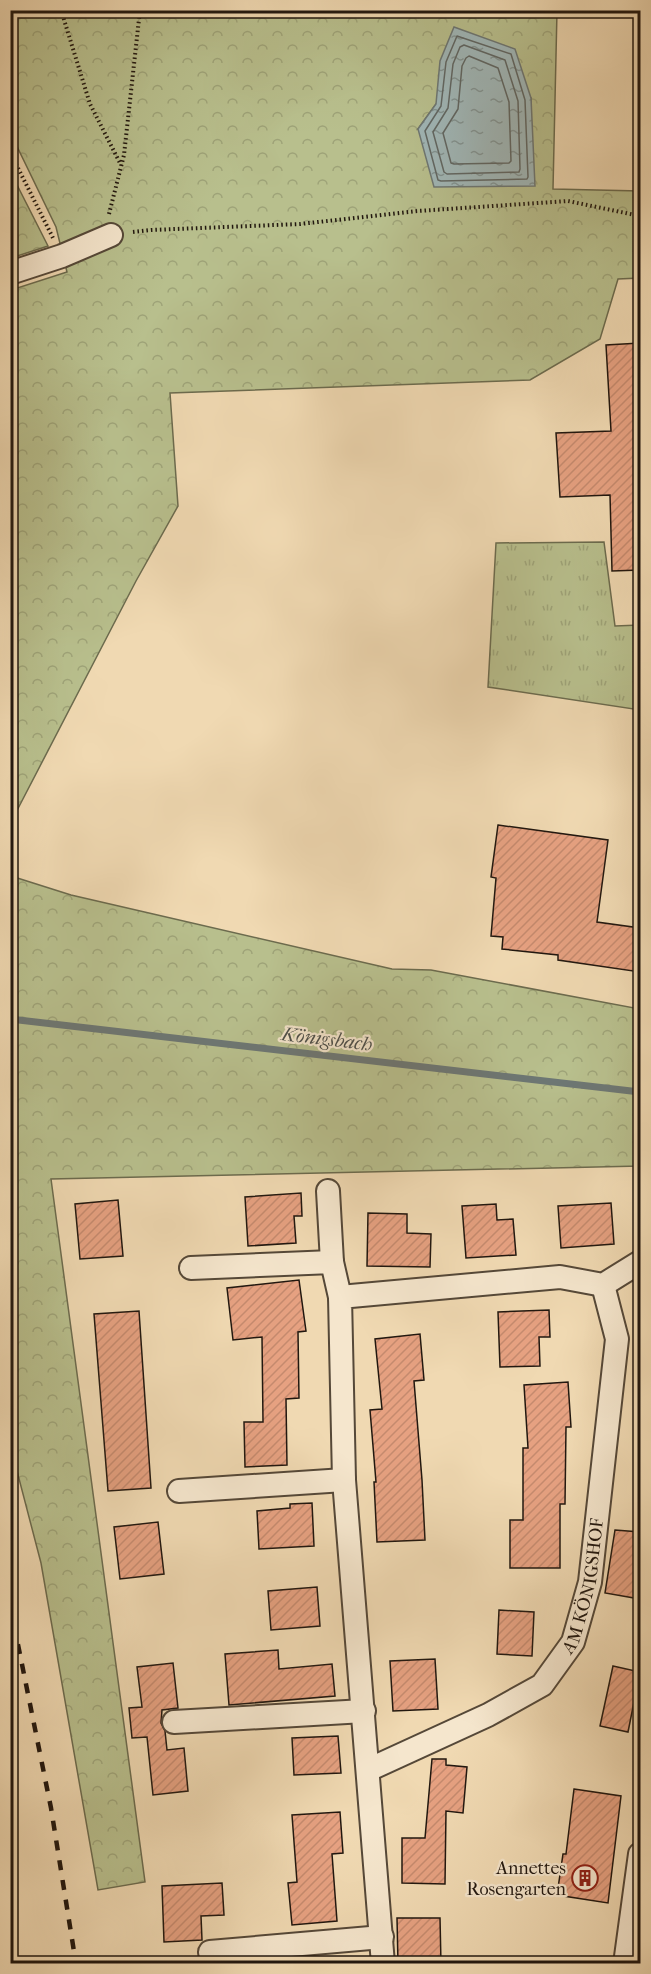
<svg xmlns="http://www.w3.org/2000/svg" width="651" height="1974" font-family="'IM FELL French Canon',serif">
	<defs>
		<pattern id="grass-tufts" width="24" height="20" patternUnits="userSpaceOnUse" patternTransform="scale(1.5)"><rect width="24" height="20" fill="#b8bf8d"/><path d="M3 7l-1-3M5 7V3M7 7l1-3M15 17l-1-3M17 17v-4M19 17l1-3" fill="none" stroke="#9ea378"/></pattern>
		<pattern id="forest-crowns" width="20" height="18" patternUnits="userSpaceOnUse" patternTransform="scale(1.5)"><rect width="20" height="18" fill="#b8bf8d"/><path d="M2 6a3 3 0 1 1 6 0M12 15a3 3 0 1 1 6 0" fill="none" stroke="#9ea378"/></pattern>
		<pattern id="water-ripples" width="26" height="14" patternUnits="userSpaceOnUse" patternTransform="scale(1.5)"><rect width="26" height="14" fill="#a0b7b8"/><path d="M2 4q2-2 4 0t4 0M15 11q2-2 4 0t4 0" fill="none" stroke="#829494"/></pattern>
		<pattern id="building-hatch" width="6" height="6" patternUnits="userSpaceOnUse" patternTransform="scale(1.5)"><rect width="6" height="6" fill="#e6a181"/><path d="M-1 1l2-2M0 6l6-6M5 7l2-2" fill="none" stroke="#c58a6e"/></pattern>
	</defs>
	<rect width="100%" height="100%" fill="#f0d9b2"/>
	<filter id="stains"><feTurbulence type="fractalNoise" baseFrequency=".00333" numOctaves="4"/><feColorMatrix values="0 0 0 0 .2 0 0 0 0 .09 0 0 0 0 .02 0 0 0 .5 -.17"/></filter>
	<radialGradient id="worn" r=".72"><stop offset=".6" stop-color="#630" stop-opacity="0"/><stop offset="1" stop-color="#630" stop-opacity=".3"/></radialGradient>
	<!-- grass -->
	<path fill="url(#grass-tufts)" stroke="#6c6b4e" stroke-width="1.5" d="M604,542L615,626L640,625V710L488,687L496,543Z"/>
	<!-- forest -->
	<g fill="url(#forest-crowns)" stroke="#6c6b4e" stroke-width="1.5" fill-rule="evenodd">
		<path d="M11,11H557L553,189L640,191V278L618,279L600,339L530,380L170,393L178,506L136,581L11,822V290L67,272L56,227L11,134ZM531,98V123L418,129L436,104Z"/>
		<path d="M11,173L48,246L11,258H10Z"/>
		<path d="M11,876L71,895L392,969L431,970L640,1009V1166L51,1179L145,1882L98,1890L41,1563L11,1448Z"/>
	</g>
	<!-- water -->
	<path fill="url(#water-ripples)" stroke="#6d7774" stroke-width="1.5" d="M454,27L515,49L531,98L535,186L434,187L418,129L436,104L440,61Z"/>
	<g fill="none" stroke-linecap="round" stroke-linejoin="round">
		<!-- shore -->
		<g stroke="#606764" stroke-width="1.5">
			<path d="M457,36L511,54L525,100L528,177L527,179L441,181L438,180L425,131L441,106L446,62Z"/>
			<path d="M464,45L505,60L518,101L520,169L519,172L447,174L444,172L433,132L448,108L453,64L460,47Z"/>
			<path d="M469,56L498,68L509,102L511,161L509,163L454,164L451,163L443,133L458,109L462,66L466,58Z"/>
		</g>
		<!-- stream -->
		<path stroke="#6d7774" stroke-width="7" d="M10,1019L640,1092"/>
	</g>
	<!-- building -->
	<g fill="url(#building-hatch)" stroke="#21170f" stroke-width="1.5">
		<path d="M640,343V570L612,571L610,495L560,497L556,433L611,431L606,345Z"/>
		<path d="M498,825L608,840L597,922L640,928V972L558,960V955L502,949L503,937L491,936L496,878L491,877Z"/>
		<path d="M301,1193L302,1216H294L296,1243L248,1246L245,1197Z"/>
		<path d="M118,1200L123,1256L80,1259L75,1204Z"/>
		<path d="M611,1203L614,1244L561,1248L558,1206Z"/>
		<path d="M496,1204L497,1220L513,1219L516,1255L466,1258L462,1206Z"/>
		<path d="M368,1213L407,1214V1233L431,1234L430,1267L367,1266Z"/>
		<path d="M299,1280L306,1331L298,1332L299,1398L286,1399L287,1465L245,1467L244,1422H263L262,1337L233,1340L227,1288Z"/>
		<path d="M549,1310L550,1337H539L540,1366L500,1367L498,1312Z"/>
		<path d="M139,1311L151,1488L108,1491L94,1314Z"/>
		<path d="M420,1334L424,1380L414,1381L422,1480L425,1540L377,1542L374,1482H376L370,1410L382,1409L375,1339Z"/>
		<path d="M568,1382L571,1427H566L565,1504H560V1568H510V1520H523V1448H528L524,1385Z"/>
		<path d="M312,1503L314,1546L259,1549L257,1511L290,1508V1504Z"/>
		<path d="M158,1522L164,1574L120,1579L114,1527Z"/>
		<path d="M615,1530L640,1532V1599L605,1593Z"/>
		<path d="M317,1587L320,1626L271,1630L268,1591Z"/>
		<path d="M499,1610L534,1612L532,1656L497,1654Z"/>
		<path d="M278,1650L279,1669L332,1664L335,1696L229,1705L225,1654Z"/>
		<path d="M435,1659L438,1709L393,1711L390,1661Z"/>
		<path d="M173,1663L178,1708L162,1710L161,1723L165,1731L167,1750L184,1748L188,1791L153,1795L147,1737L132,1738L129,1708L142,1707L137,1667Z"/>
		<path d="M613,1666L640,1672L628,1732L600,1726Z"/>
		<path d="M338,1736L341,1773L294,1775L292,1738Z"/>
		<path d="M432,1759H446V1765L467,1767L463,1813L446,1811L445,1884L402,1883V1838H425Z"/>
		<path d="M574,1789L621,1796L608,1903L557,1895L563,1854H566Z"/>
		<path d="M340,1812L343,1853L332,1854L337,1921L292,1925L288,1883L297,1882L292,1815Z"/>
		<path d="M222,1883L224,1915L201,1916L202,1940L164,1942L162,1886Z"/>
		<path d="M397,1918H440L441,1964H398Z"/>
	</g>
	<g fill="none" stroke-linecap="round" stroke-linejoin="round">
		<!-- minor casing -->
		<g stroke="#554838" stroke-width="26">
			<g id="minor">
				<path d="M10,273L62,256L111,235"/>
				<path d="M328,1191L332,1262"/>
				<path d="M191,1268L332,1262L340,1297"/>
				<path d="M179,1491L344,1480"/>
				<path d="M174,1722L364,1711"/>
				<path id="s1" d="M368,1770L488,1715L542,1685L573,1642L590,1582L617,1339L603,1285"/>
				<path d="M210,1952L382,1937"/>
				<path d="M383,1964L344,1480L340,1297L560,1277L603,1285L640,1262"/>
				<path d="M625,1964L640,1854"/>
			</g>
		</g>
		<!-- path -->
		<g stroke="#21170f" stroke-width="4" stroke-dasharray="1.5 3" stroke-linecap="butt">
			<path d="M61,10L90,104L121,165"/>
			<path d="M10,152L53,238"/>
			<path d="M109,214L124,155L140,10"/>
			<path d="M133,232L151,230L300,224L418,211L568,201L640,216"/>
		</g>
		<!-- minor -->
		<use href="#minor" stroke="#f5e6cd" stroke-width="22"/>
		<!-- rail -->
		<path stroke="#21170f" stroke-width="4.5" stroke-dasharray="10 10" stroke-linecap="butt" d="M10,1605L51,1808L76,1964"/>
	</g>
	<!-- icons -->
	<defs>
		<g id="building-ring" transform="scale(1.35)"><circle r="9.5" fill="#f5e6cd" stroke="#8f2418" stroke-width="1.5"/><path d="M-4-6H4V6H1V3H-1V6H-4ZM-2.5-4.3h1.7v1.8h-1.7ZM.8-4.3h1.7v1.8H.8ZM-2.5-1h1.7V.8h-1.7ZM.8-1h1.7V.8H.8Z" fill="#8f2418"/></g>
	</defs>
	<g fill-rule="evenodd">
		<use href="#building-ring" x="585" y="1878"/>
	</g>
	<g text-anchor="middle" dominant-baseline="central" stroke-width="4.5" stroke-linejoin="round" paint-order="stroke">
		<!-- street labels -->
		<g font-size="18" fill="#21170f" stroke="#f5e6cd">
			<text stroke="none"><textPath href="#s1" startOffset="304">AM KÖNIGSHOF</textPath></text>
		</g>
		<!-- poi labels -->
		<g font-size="18" fill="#21170f" stroke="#f5e6cd" text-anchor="end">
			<text x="566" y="1868">Annettes<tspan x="566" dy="21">Rosengarten</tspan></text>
		</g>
		<!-- water labels -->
		<g font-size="20" font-style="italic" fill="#4d4f4a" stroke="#f5e6cd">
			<text transform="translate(327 1039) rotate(7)">Königsbach</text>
		</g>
	</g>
	<!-- margin -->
	<rect width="651" height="1974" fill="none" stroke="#f0d9b2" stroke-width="36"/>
	<rect x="12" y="12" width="627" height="1950" fill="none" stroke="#21170f" stroke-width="3"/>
	<rect x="18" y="18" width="615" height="1938" fill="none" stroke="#21170f" stroke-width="1.5"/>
	<rect width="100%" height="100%" filter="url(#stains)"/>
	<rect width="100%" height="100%" fill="url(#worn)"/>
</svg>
